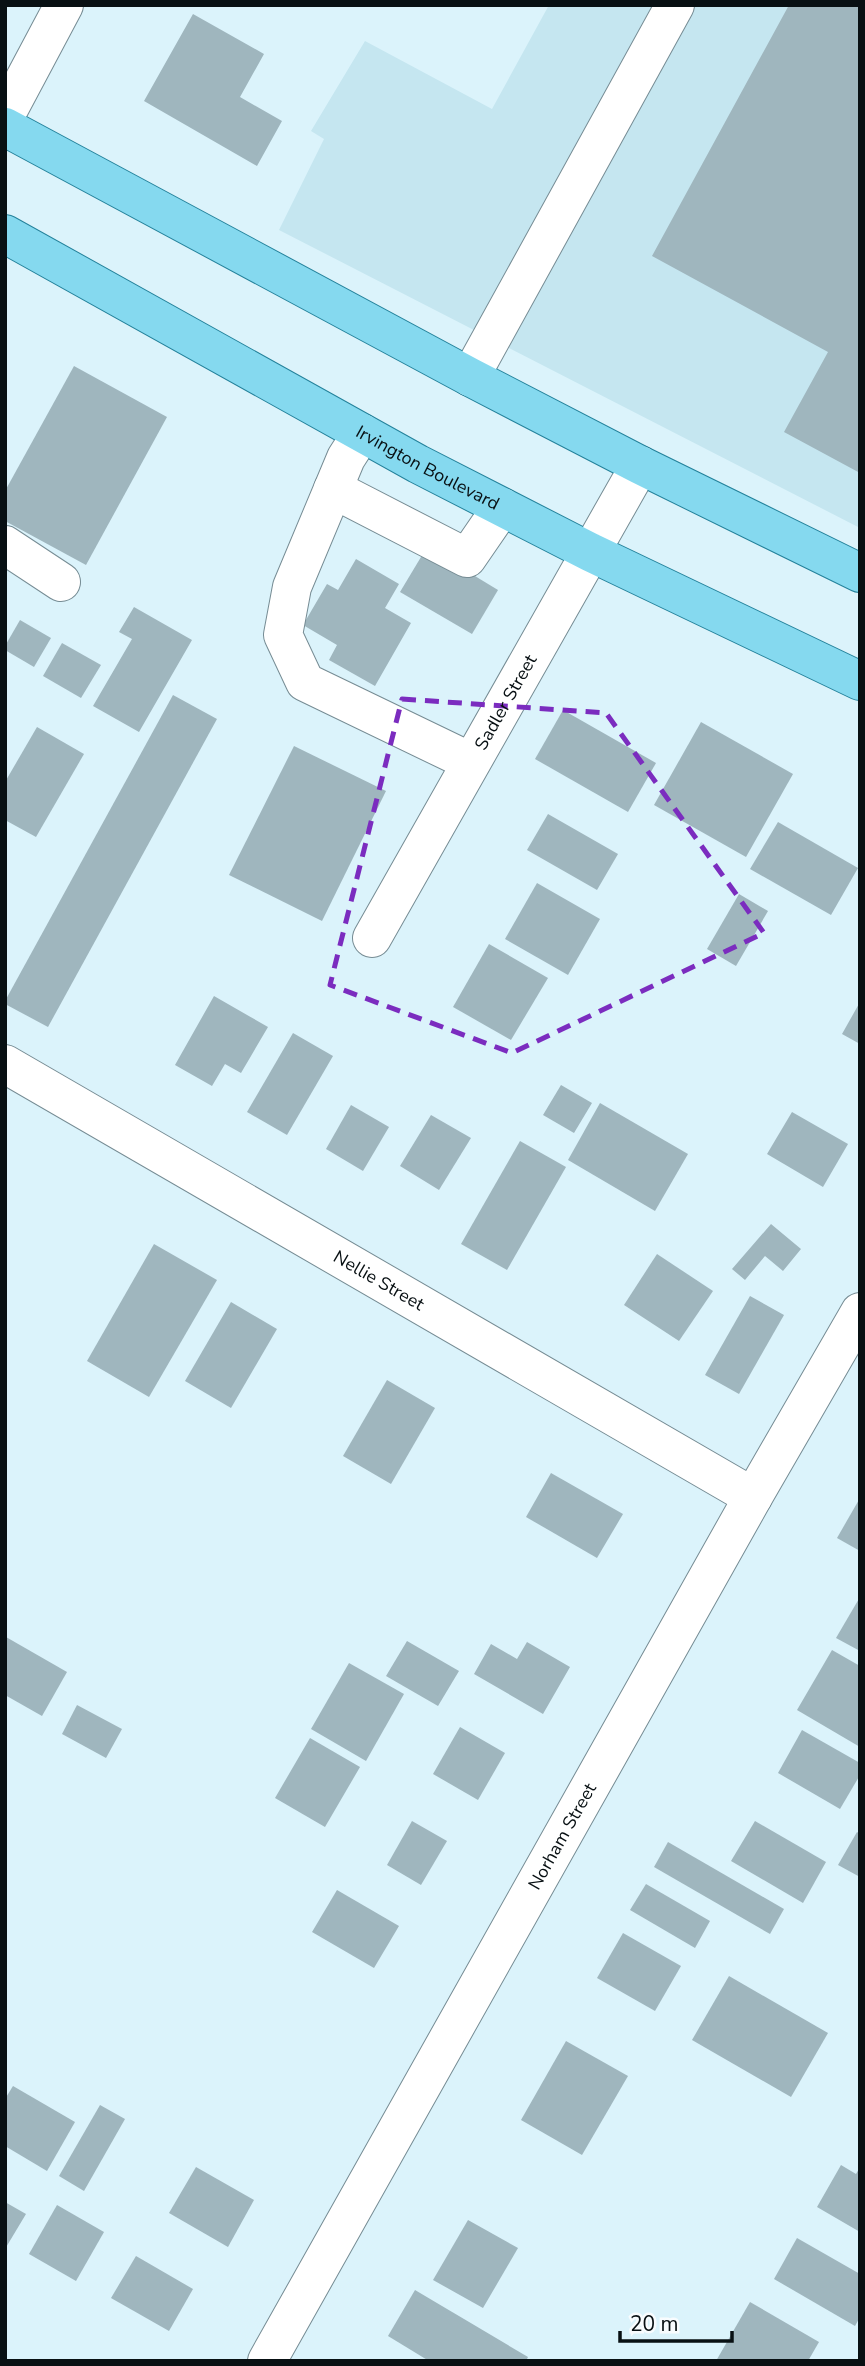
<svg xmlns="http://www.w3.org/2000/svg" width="865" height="2366" font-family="'Nunito Sans',sans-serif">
	<rect width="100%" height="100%" fill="#dbf3fb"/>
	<!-- built -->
	<path fill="#c5e6f0" d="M549,5H860V528L279,230L324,139L311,131L365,41L492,109Z"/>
	<!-- building -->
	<g fill="#9fb6be">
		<path d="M789,5H860V473L784,432L828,352L652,256Z"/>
		<path d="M193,14L264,54L240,97L282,121L257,166L144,101Z"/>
		<path d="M74,366L167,417L86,565L5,521V491Z"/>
		<path d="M427,547L498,590L472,634L400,592Z"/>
		<path d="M356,559L399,584L385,608L411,623L375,686L329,660L337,645L303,625L327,584L338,590Z"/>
		<path d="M134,607L192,640L139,732L93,706L132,639L119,632Z"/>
		<path d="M20,620L51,638L34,667L5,650V646Z"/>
		<path d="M62,643L101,665L81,698L43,676Z"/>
		<path d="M173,695L217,719L48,1027L5,1004V1001Z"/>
		<path d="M563,710L656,763L628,812L535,759Z"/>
		<path d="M701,722L793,774L746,857L654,805Z"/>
		<path d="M37,727L84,754L36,837L5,820V782Z"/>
		<path d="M294,746L386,791L322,921L229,875Z"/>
		<path d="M548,814L618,854L597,890L527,850Z"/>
		<path d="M778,822L858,868L831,915L750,869Z"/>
		<path d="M537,883L600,919L568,975L505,939Z"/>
		<path d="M739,894L768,911L736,966L707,949Z"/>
		<path d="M489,944L548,978L511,1040L453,1007Z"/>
		<path d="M214,996L268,1027L241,1073L225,1064L212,1086L175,1065Z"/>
		<path d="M860,1002V1044L842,1034Z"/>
		<path d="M293,1033L333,1056L287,1135L247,1112Z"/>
		<path d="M561,1085L592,1103L574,1133L543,1115Z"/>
		<path d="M600,1103L688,1154L655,1211L568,1160Z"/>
		<path d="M351,1105L389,1127L363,1171L326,1149Z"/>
		<path d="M792,1112L848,1144L823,1187L767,1154Z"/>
		<path d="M431,1115L471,1138L439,1190L400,1166Z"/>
		<path d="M520,1141L566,1167L507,1270L461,1244Z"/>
		<path d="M771,1224L801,1249L783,1271L765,1256L745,1280L732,1269Z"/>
		<path d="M154,1244L217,1280L149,1397L87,1361Z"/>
		<path d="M657,1254L713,1291L679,1341L624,1305Z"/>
		<path d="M750,1296L784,1315L739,1394L705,1375Z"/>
		<path d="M231,1302L277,1329L231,1408L185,1381Z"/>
		<path d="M387,1380L435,1408L391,1484L343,1456Z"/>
		<path d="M551,1473L623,1514L597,1558L526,1517Z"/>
		<path d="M860,1498V1551L837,1538Z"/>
		<path d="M860,1597V1651L836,1638Z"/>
		<path d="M6,1637L67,1672L42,1716L5,1695Z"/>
		<path d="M407,1641L459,1671L438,1706L386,1676Z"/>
		<path d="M527,1642L570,1667L543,1714L474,1674L491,1644L517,1659Z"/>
		<path d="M832,1650L860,1666V1747L797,1710Z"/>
		<path d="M349,1663L404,1694L366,1761L311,1729Z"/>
		<path d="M77,1705L122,1729L106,1758L62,1734Z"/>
		<path d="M460,1727L505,1753L478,1800L433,1774Z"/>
		<path d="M802,1730L860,1763V1775L840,1809L778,1773Z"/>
		<path d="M310,1738L360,1767L325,1827L275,1798Z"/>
		<path d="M412,1821L447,1841L421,1885L387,1865Z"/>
		<path d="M755,1821L826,1862L803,1903L731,1861Z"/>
		<path d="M857,1832L860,1834V1877L838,1865Z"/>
		<path d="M668,1842L784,1909L770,1934L654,1867Z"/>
		<path d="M646,1884L710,1921L695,1948L630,1910Z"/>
		<path d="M337,1890L399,1926L374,1968L312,1932Z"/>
		<path d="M623,1933L681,1966L655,2011L597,1978Z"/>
		<path d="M729,1976L828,2033L791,2097L692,2040Z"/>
		<path d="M566,2041L628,2076L582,2155L521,2120Z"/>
		<path d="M13,2086L75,2122L47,2171L5,2146V2099Z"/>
		<path d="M100,2105L125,2119L84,2191L59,2176Z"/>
		<path d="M841,2165L856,2174L860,2167V2232L817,2207Z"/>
		<path d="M196,2167L254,2200L228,2247L169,2213Z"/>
		<path d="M5,2202L26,2214L5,2249Z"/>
		<path d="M57,2205L104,2232L76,2281L29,2254Z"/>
		<path d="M468,2220L518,2248L483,2308L433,2280Z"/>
		<path d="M797,2238L860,2274V2317L855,2326L774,2279Z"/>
		<path d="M136,2256L193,2289L169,2331L111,2298Z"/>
		<path d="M415,2290L528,2357L526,2361H429L388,2336Z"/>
		<path d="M750,2302L819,2342L808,2361H716Z"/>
	</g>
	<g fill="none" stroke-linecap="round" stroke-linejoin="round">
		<!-- minor casing -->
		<g stroke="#768c94" stroke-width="40">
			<g id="minor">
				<path d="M5,116L64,5"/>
				<path d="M470,377L675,5"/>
				<path d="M362,433L346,458L292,587L283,635L305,682L471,762"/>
				<path d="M333,489L467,558L502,507"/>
				<path d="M5,545L61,582"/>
				<path id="s1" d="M372,938L640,465"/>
				<path id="s2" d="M5,1064L753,1497"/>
				<path id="s3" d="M267,2361L753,1497L860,1312"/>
			</g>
		</g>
		<!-- major casing -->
		<g stroke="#24829b" stroke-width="40">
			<g id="major">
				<path d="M5,127L470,377L640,465L860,573"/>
				<path id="s4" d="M5,234L418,464L590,552L860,681"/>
			</g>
		</g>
		<!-- minor -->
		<use href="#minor" stroke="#fff" stroke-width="38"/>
		<!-- major -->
		<use href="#major" stroke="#85d9ef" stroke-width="38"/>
	</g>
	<!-- marked area -->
	<path fill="none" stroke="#7b2cbf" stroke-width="5" stroke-dasharray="14 9" stroke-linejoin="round" d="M402,699L606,713L764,933L512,1053L330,985Z"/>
	<g text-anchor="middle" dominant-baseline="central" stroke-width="5" stroke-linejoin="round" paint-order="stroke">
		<!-- street labels -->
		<g font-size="18" fill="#081013" stroke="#f8fcfe">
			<text stroke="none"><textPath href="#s4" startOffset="483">Irvington Boulevard</textPath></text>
			<text stroke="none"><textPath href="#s1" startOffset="271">Sadler Street</textPath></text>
			<text stroke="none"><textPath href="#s2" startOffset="432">Nellie Street</textPath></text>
			<text stroke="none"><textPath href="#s3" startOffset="602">Norham Street</textPath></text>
		</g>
	</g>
	<!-- border -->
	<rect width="865" height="2366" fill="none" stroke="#081013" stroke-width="14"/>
	<!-- scale -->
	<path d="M620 2331v10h112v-10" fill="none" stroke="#081013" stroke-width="3.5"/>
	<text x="630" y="2331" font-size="21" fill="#081013" stroke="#f8fcfe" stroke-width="5" paint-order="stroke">20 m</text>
</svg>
